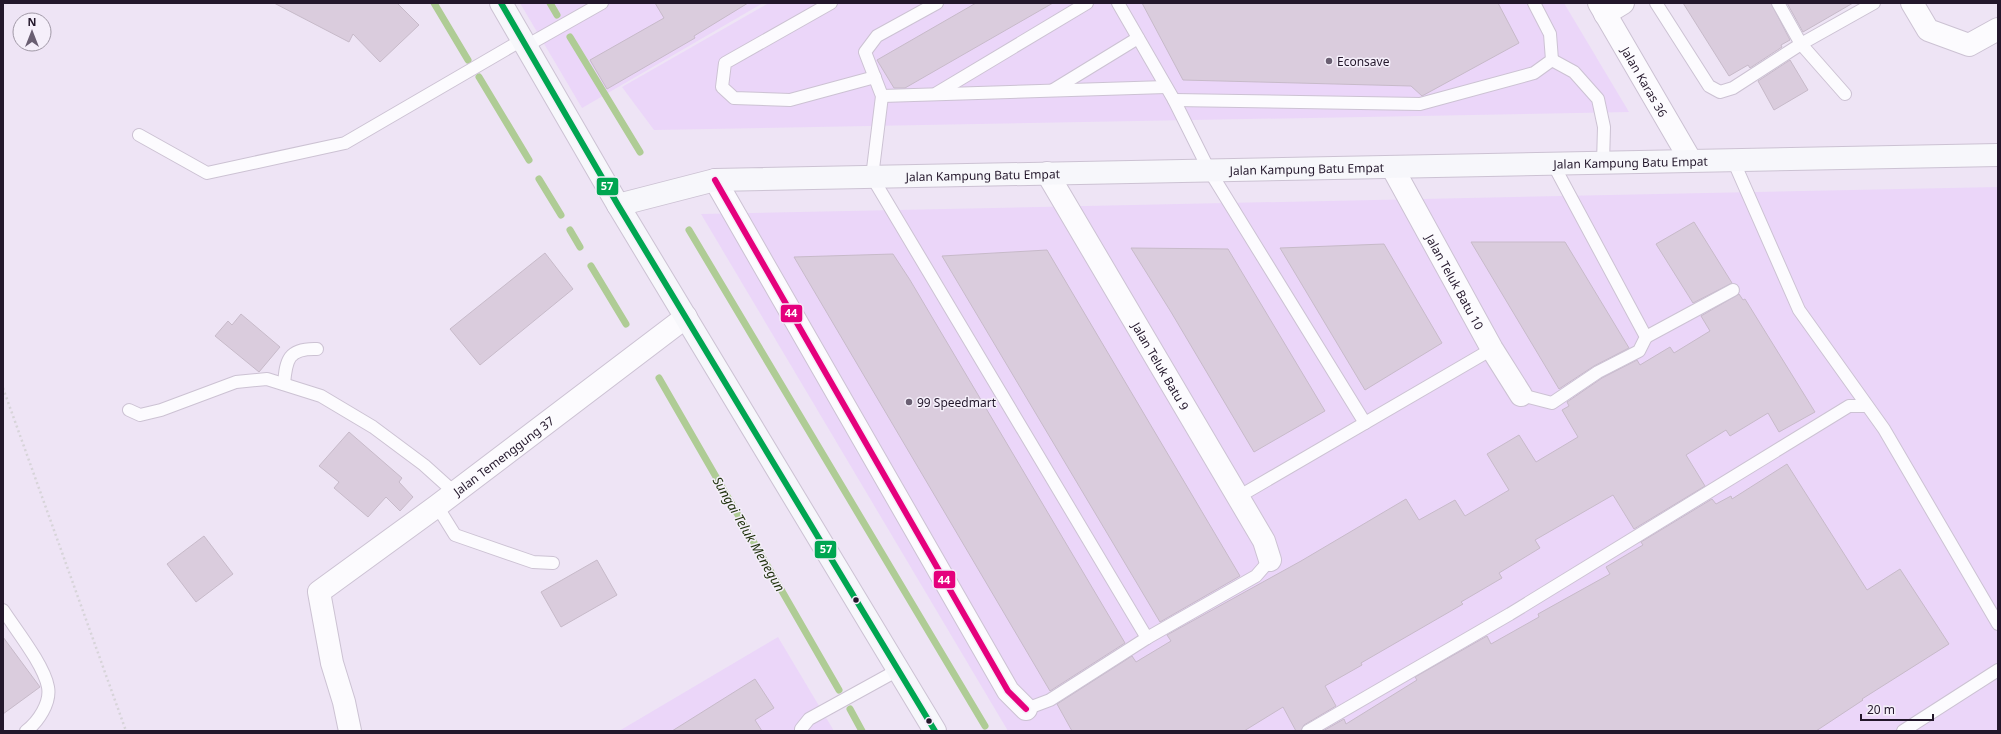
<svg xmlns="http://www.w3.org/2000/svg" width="2001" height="734" font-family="'Noto Sans',sans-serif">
	<rect width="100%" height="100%" fill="#eee4f5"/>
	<!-- built -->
	<g fill="#ebd6f9">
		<path d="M520,3H763L582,108Z"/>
		<path d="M769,3H1564L1629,112L654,130L622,87Z"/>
		<path d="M1998,187V731H1008L701,214Z"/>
		<path d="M778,637L834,731H619Z"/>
	</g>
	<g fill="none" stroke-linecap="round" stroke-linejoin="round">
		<!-- stream -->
		<g stroke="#afcc95" stroke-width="7">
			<path d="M434,3L468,60"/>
			<path d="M550,3L557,15"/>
			<path d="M570,37L640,152"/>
			<path d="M479,77L529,160"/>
			<path d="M539,179L561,215"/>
			<path d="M570,230L580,247"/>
			<path d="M689,230L985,726"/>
			<path d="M591,266L626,324"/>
			<path d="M659,378L839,690"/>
			<path d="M850,709L862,731"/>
		</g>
	</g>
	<!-- building -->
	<g fill="#daccdd" stroke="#c7bac9">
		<path d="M274,3H397L419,25L380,62L353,34L349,42Z"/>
		<path d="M655,3H748L694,36L695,38L607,89L590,60L664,18Z"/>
		<path d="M976,3H1053L905,88H894L877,60Z"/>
		<path d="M1142,3H1498L1519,43L1422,96L1411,86L1183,80Z"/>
		<path d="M1683,3H1771L1790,40L1781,45L1782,47L1750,68L1748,65L1729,76Z"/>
		<path d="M1787,3H1853L1803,32Z"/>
		<path d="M1790,60L1808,90L1774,110L1758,81Z"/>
		<path d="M1694,222L1732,283L1693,303L1656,244Z"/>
		<path d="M1471,242H1565L1629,348L1594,366L1559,389Z"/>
		<path d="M1384,244L1442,343L1365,390L1280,248Z"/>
		<path d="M1131,248L1228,249L1325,411L1254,452L1171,312Z"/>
		<path d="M1047,250L1240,576L1160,622L942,256Z"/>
		<path d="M545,253L573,289L480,365L450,329Z"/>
		<path d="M893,254L910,280L1125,643L1050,691L794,257Z"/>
		<path d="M1739,294L1743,300L1745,299L1815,412L1779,432L1768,413L1730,436L1726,430L1686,455L1705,486L1634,529L1613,495L1535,540L1540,548L1499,573L1502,578L1461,602L1463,604L1361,663L1362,665L1325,686L1336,706L1304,725L1301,731H1296L1283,707L1244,731H1072L1057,704L1132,656L1136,662L1171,641L1167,635L1301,561L1406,499L1419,520L1455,500L1465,516L1509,490L1487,454L1519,435L1536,462L1578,437L1562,410L1569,406L1567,402L1602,378L1637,360L1640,365L1670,347L1674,353L1710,331L1701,316Z"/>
		<path d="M241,314L280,347L259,372L215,336L228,321L232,325Z"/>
		<path d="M349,432L402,478L399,482L413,497L400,511L386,497L368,517L334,488L339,482L319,466Z"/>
		<path d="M1787,464L1867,590L1900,569L1949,644L1862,699L1863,700L1816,731H1323L1344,719L1346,724L1417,680L1415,677L1487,636L1491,644L1539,617L1538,614L1610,574L1606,567L1643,545L1641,542L1712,499L1716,504L1731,496L1732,499Z"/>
		<path d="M204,536L233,574L196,602L167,564Z"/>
		<path d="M597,560L617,595L561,627L541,592Z"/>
		<path d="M3,637L40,687L3,714Z"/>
		<path d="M755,679L774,708L755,720L762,731H672Z"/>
	</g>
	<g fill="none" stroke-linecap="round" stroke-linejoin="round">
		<!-- lane casing -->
		<g stroke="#ccc2d3" stroke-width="14">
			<g id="lane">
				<path d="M831,3L725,63L722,87L734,98L790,100L875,77"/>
				<path d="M937,3L877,36L865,52L882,96L872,177L1147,638"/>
				<path d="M1118,3L1174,100L1209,170L1365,423"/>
				<path d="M1656,3L1709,86L1720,92L1733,88L1801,44L1874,3"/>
				<path d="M1778,3L1801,44L1845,94"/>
				<path d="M526,46L602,3"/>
				<path d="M1552,60L1574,72L1598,99L1604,127L1603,163"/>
				<path d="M1053,90L1138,38"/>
				<path d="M937,93L1087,3"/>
				<path d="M882,96L1166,87"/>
				<path d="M1174,100L1420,104L1534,73L1552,60L1550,34L1534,3"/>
				<path d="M139,135L207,173L345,143L522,40"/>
				<path d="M1733,160L1799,310L1884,429L1998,624"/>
				<path d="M1646,337L1733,290"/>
				<path d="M284,384C286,360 288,348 317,349"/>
				<path d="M1521,395L1552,403L1598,372L1639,351L1646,337L1553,164"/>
				<path d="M129,410L140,415L161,410L236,382L267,379L321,396L373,427L424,465L454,492"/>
				<path d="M1238,497L1492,349"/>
				<path d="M437,506L455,535L533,562L553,563"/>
				<path d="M3,610C16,630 44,665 48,687C51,703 38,722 26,731"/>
				<path d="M1026,709L1050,700L1147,638L1256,576L1270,560"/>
				<path d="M801,731V729L809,719L898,670"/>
				<path d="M1308,731L1510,614L1849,406H1867"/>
				<path d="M1903,731L1998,670"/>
			</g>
		</g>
		<!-- street casing -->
		<g stroke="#ccc2d3" stroke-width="24">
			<g id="street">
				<path id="s1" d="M1599,3L1691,161"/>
				<path d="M1912,3L1928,30L1969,45L1998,29"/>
				<path d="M1605,14L1623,3"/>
				<path id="s2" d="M1392,167L1492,349L1521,395"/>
				<path id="s3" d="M1047,173L1264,541L1270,560"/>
				<path d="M715,180L1008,691L1026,709"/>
				<path id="s4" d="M350,731L344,702L332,663L319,592L437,506L686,317"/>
			</g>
		</g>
		<!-- secondary casing -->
		<g stroke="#ccc2d3" stroke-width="24">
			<g id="secondary">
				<path d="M501,3L618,205L935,731"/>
				<path id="s5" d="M618,205L715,180L1998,155"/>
			</g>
		</g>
		<!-- path -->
		<path stroke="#d7d4d9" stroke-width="2.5" stroke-dasharray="2 3" stroke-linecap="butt" d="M3,388L126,731"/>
		<!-- lane -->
		<use href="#lane" stroke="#fcfbfe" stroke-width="12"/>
		<!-- street -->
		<use href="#street" stroke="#fcfbfe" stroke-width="22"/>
		<!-- secondary -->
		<use href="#secondary" stroke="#f7f7fb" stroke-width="22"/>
		<!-- bus-1 casing -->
		<g stroke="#f5effa" stroke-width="9">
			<path id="bus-1" d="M501,3L618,205L935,731"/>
		</g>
		<!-- bus-2 casing -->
		<g stroke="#f5effa" stroke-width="9">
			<path id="bus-2" d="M715,180L1008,691L1026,709"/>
		</g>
		<!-- bus-1 -->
		<use href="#bus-1" stroke="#00a651" stroke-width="6"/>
		<!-- bus-2 -->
		<use href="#bus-2" stroke="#e5007d" stroke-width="6"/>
	</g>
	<!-- markers -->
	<g fill="#6a5f72" stroke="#f5effa" stroke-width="1.5">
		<circle cx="1329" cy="61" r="4"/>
		<circle cx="909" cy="402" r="4"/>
	</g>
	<g fill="#23172b" stroke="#f5effa" stroke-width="1.5">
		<circle cx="856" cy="600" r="3.5"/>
		<circle cx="929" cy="721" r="3.5"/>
	</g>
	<g text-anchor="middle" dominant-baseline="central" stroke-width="3" stroke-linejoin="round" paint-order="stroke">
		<!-- poi labels -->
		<g font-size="12" fill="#23172b" stroke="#f5effa" text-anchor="start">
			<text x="1337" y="61">Econsave</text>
			<text x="917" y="402">99 Speedmart</text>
		</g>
		<!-- street labels -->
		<g font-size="12" fill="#23172b" stroke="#f5effa">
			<text stroke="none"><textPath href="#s1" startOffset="91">Jalan Karas 36</textPath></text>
			<text stroke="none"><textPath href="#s5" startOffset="1016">Jalan Kampung Batu Empat</textPath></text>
			<text stroke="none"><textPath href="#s5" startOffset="692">Jalan Kampung Batu Empat</textPath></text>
			<text stroke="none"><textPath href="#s5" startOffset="368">Jalan Kampung Batu Empat</textPath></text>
			<text stroke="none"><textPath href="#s2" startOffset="131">Jalan Teluk Batu 10</textPath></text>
			<text stroke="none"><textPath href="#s3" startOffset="224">Jalan Teluk Batu 9</textPath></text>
			<text stroke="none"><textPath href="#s4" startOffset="372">Jalan Temenggung 37</textPath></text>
		</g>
		<!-- water labels -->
		<g font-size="13" font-style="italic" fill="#1e300c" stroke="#f5effa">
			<text transform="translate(749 534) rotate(60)">Sungai Teluk Menegun</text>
		</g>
	</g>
	<g stroke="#f5effa" stroke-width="1.5">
		<rect x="596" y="177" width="23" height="19" rx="4" fill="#00a651"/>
		<rect x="780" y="304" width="23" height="19" rx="4" fill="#e5007d"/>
		<rect x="814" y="540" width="23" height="19" rx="4" fill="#00a651"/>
		<rect x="933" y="570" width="23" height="19" rx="4" fill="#e5007d"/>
	</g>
	<g font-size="11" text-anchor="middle" font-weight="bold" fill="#fff">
		<text x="607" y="190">57</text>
		<text x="791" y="317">44</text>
		<text x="826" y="553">57</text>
		<text x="944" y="584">44</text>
	</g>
	<!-- border -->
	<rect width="2001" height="734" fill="none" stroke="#23172b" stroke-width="8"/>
	<!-- north arrow -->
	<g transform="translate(32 32)"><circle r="19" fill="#f5effa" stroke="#a199a7"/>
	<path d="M0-3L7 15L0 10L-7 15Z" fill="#6a5f72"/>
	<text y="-6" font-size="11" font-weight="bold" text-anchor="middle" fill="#23172b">N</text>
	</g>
	<!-- scale -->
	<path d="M1861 714v6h72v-6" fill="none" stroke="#23172b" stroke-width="2"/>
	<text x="1867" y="714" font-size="12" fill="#23172b" stroke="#f5effa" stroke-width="3" paint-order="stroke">20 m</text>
</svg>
